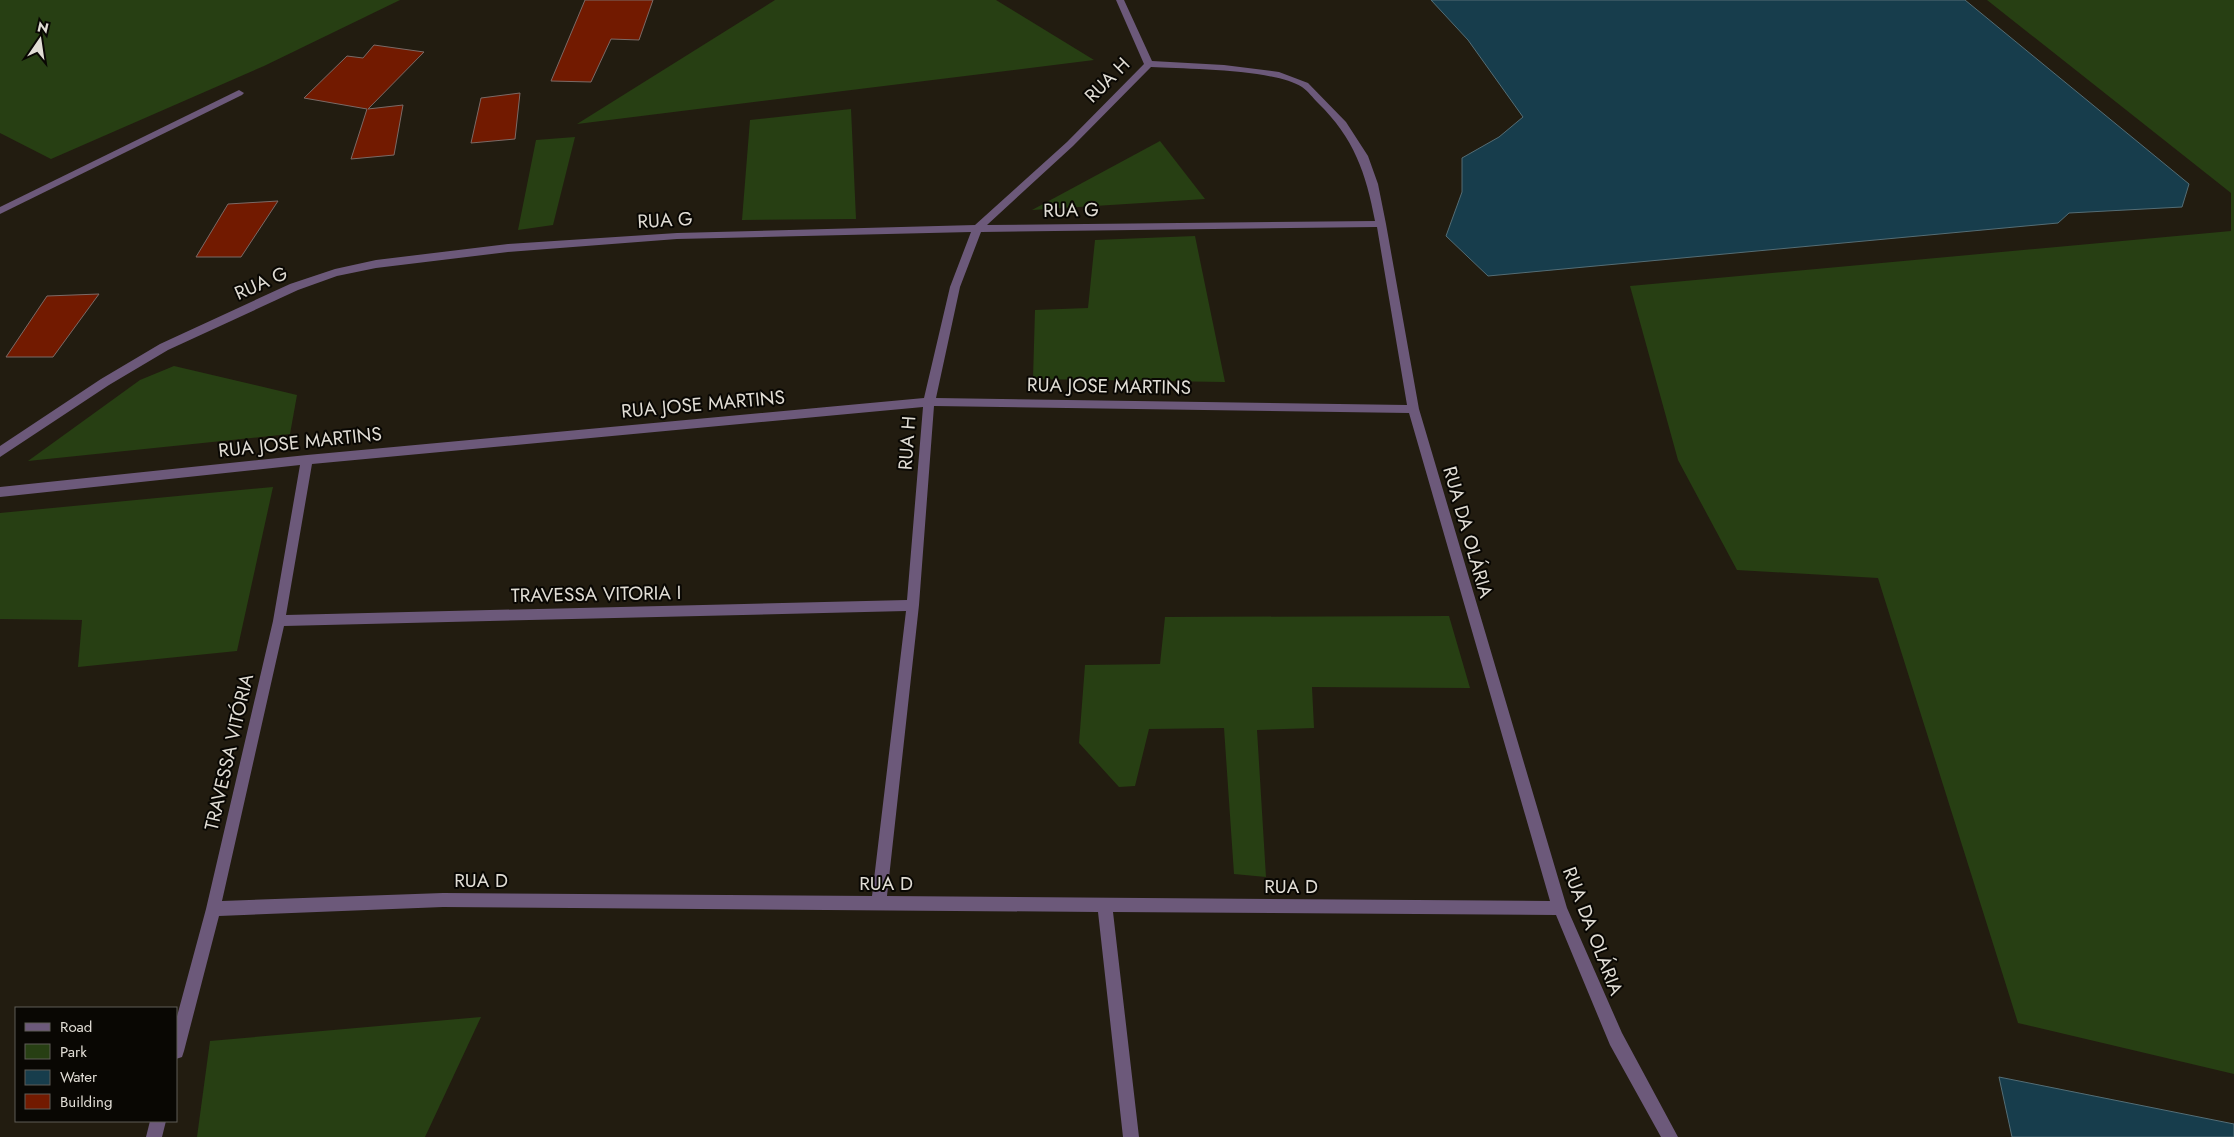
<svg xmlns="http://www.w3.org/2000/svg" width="2234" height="1137" font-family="Jost,sans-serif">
	<rect width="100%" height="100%" fill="#221c10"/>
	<!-- green -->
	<g fill="#273f13">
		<path d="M0,0H400L264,66L51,159L0,133Z"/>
		<path d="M775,0H996L1094,60L577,124Z"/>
		<path d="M1987,0H2234V1074L2018,1023L1878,578L1737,570L1678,460L1630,286L2231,231V193Z"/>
		<path d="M851,109L856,219L742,220L750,120Z"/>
		<path d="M575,137L553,225L518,230L536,140Z"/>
		<path d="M1160,141L1205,199L1032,210Z"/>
		<path d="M1195,236L1225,382L1033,379L1035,310L1088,308L1095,240Z"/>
		<path d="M174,366L297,395L290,434L28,461L140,380Z"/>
		<path d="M273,487L237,651L78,667L82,620L0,619V513Z"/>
		<path d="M1449,616L1470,688L1312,687L1314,728L1257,730L1266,877L1234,874L1224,728L1149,729L1135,786L1119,787L1079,743L1085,665L1160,664L1165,617Z"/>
		<path d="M481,1017L425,1137H197L210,1041Z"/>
	</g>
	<!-- water -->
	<g fill="#173d4c" stroke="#546d75">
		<path d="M1431,0H1965L2189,184L2182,207L2069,213L2058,223L1488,276L1446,236L1462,192V158L1499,137L1523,117L1468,40Z"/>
		<path d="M1999,1077L2234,1124V1137H2012Z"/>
	</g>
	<!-- building -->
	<g fill="#721a00" stroke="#7b6a66">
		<path d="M585,0H653L639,40L611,39L591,82L551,81Z"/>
		<path d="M374,45L424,52L368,109L403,105L394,155L351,159L367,109L304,98L347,56L363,58Z"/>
		<path d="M520,93L515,139L471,143L481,98Z"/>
		<path d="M278,201L241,257H196L228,204Z"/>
		<path d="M99,294L53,357H6L47,296Z"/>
	</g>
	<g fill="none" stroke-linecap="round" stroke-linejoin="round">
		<!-- minor -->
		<g fill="#6c597a" fill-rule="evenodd">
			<path d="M1116,0H1124L1152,61L1224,65L1279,72L1308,83L1346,122L1368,156L1378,184L1386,224L1419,409L1567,908L1622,1033L1678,1137H1661L1610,1045L1556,915L1113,912L1139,1137H1123L1098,912L443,907L219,916L184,1051L182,1057L176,1059V1020L206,909L273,621L300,465L0,497V487L307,455L924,398L950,287L971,232L677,239L508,252L376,268L337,276L298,290L168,350L109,385L0,457V446L101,379L160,344L290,284L335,269L376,260L508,244L677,233L975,225L1067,142L1144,64ZM1151,67C1187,69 1274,69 1302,87C1308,91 1313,98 1318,103C1354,138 1366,173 1375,221L987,225L1073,146ZM1377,227L1407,405L936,398L960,287L981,232ZM934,406L1409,413L1550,901L887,896L919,605ZM923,407L907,600L286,615L312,464ZM906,611L872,896L443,893L222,901L284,626Z"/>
			<path d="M239,90L244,93L242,95L0,214V207Z"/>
			<path d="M150,1121H166L162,1137H146Z"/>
		</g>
	</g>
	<g text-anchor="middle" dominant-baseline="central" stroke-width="4" stroke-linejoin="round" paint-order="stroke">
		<!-- street labels -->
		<g font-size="19" fill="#e1ddd5" stroke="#090703">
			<text transform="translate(1107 80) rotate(-45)">RUA H</text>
			<text transform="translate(1071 210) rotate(-1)">RUA G</text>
			<text transform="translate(665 220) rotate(-3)">RUA G</text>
			<text transform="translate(261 283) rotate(-24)">RUA G</text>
			<text transform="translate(1109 386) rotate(1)">RUA JOSE MARTINS</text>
			<text transform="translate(703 404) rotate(-5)">RUA JOSE MARTINS</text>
			<text transform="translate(300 442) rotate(-6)">RUA JOSE MARTINS</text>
			<text transform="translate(907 443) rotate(-86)">RUA H</text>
			<text transform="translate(1468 532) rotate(74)">RUA DA OLÁRIA</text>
			<text transform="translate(596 594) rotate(-1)">TRAVESSA VITORIA I</text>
			<text transform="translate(229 752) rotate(-77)">TRAVESSA VITÓRIA</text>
			<text x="481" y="880">RUA D</text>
			<text x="886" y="883">RUA D</text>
			<text x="1291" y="886">RUA D</text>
			<text transform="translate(1593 931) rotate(69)">RUA DA OLÁRIA</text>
		</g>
	</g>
	<!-- legend -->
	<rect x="15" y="1007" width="162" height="115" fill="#090703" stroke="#5f5d57"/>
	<rect x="25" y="1023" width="25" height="8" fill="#6c597a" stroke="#5f5d57"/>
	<text x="60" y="1032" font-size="15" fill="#e1ddd5">Road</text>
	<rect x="25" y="1044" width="25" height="15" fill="#273f13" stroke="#5f5d57"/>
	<text x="60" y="1057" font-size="15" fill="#e1ddd5">Park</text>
	<rect x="25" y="1070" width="25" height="15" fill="#173d4c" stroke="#5f5d57"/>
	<text x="60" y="1082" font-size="15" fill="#e1ddd5">Water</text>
	<rect x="25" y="1094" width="25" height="15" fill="#721a00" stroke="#5f5d57"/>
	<text x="60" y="1107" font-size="15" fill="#e1ddd5">Building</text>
	<!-- north arrow -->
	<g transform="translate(40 40) rotate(13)" stroke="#090703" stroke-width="4" paint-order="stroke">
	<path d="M0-4L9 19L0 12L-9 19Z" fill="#e1ddd5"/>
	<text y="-8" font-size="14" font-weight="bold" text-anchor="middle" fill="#e1ddd5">N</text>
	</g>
</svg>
